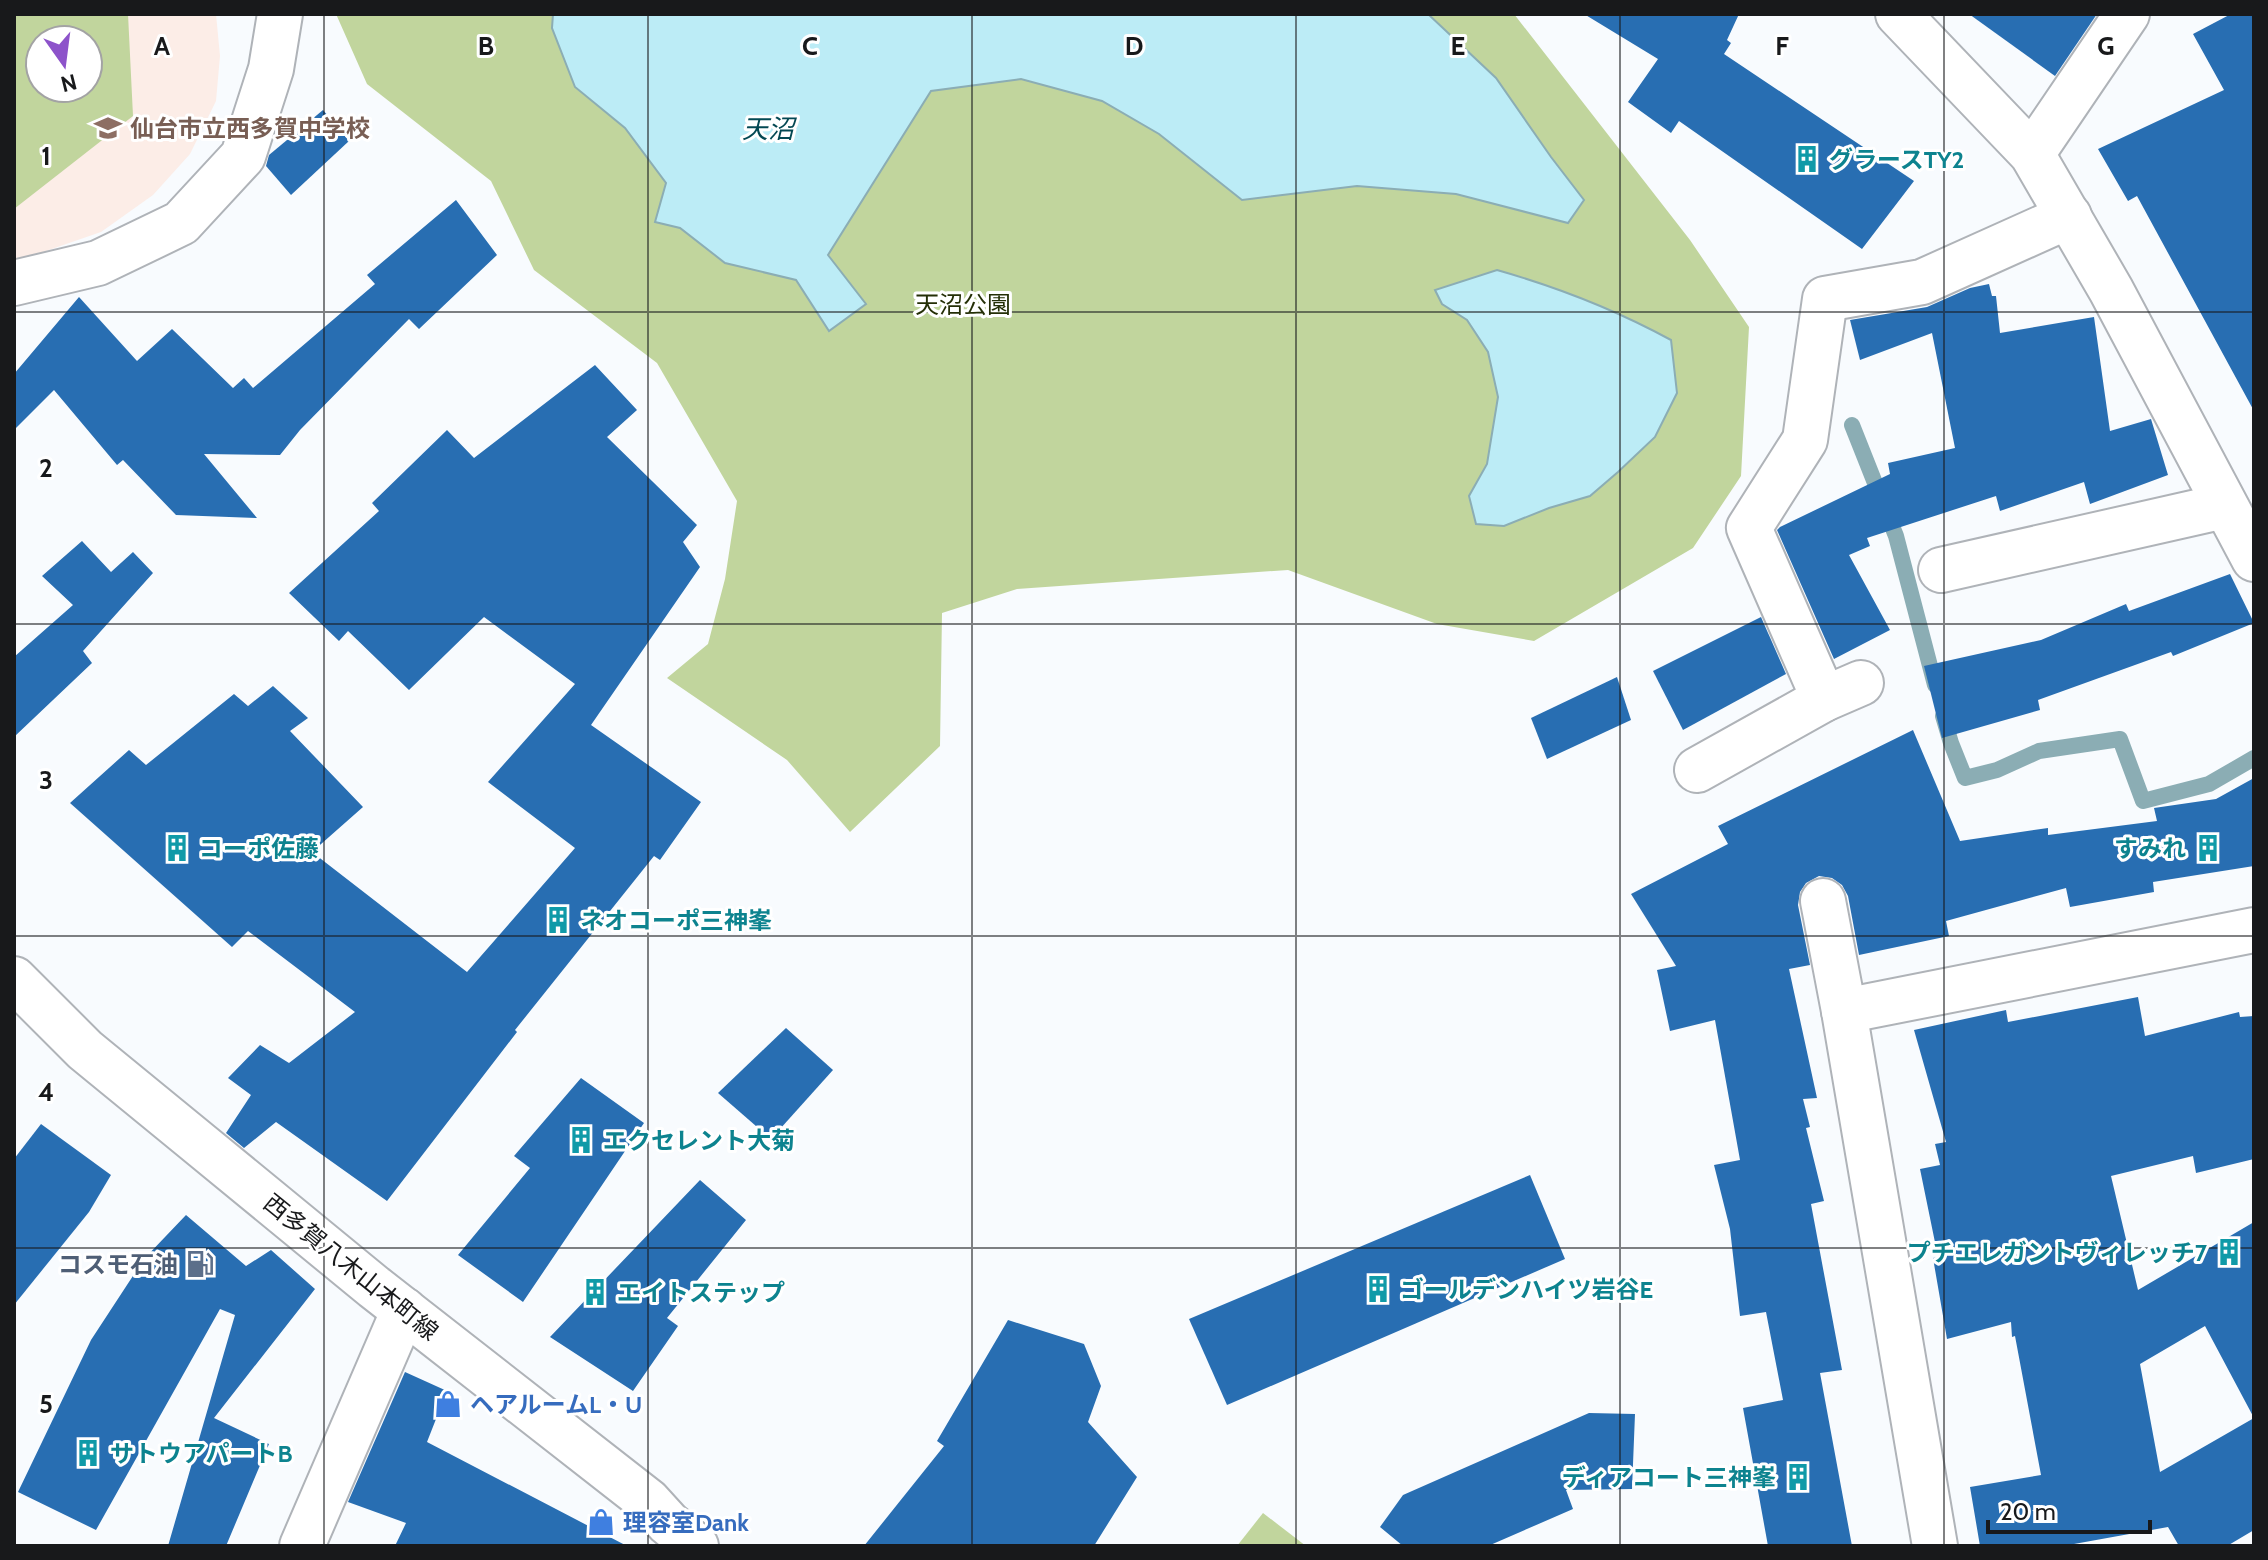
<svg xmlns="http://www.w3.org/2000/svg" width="2268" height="1560" font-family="Cabin,'Noto Sans JP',sans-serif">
	<rect width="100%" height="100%" fill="#f8fbfe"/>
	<!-- education -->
	<path fill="#fcede7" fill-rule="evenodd" d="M14,14H216L220,56L216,101L190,154L153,195L101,232L14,262ZM40,40H88V88H40Z"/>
	<!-- green -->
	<g fill="#c1d59d" fill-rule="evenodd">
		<path d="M14,14H128L133,116L14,209ZM40,40H88V88H40Z"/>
		<path d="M336,14H1514L1690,240L1749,327L1741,476L1693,548L1534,641L1437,624L1288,570L1017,589L942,613L940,746L850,832L787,760L667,678L708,644L725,579L737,501L657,363L534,270L491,181L367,84Z"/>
		<path d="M1263,1513L1306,1546H1237Z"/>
	</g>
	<!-- water -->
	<g fill="#bcecf6" stroke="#8badb4" stroke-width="2">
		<path d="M553,14H1428L1496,78L1551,157L1584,200L1568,223L1456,194L1357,186L1242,200L1159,134L1102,101L1021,79L931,91L828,255L866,304L829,331L796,280L725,263L680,228L655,222L666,183L625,128L575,87L552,28Z"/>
		<path d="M1497,270C1557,287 1616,310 1671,340L1677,393L1655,437L1618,472L1590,496L1549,508L1504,526L1476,524L1469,496L1487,464L1498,397L1488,352L1467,320L1442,304L1435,290Z"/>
	</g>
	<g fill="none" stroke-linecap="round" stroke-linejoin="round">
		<!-- stream -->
		<g stroke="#8badb4" stroke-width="16">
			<path d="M1852,425L1896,536L1935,685"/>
			<path d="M1943,716L1951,743L1965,778L1997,770L2039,751L2120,739L2143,801L2209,784L2254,758"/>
		</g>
	</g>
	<!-- building -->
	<g fill="#286eb2" fill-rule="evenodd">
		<path d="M1584,14H1739L1727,40L1731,43L1724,54L1914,181L1862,249L1679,121L1671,133L1628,102L1658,59Z"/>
		<path d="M1969,14H2097L2055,76Z"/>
		<path d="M2231,14H2254V411L2137,196L2128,201L2098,149L2224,90L2193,34Z"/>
		<path d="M323,110L349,141L291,195L266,166L269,155Z"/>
		<path d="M456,200L497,255L419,329L409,319L300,430L280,455L204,454L257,518L176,515L123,460L117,465L54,390L14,430V374L79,297L137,361L172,329L233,388L244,378L253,388L375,284L367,275Z"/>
		<path d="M1989,284L1992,296H1996L2000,333L2094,317L2110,431L2151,419L2168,475L2090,504L2084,482L2000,511L1996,496L1867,538L1870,546L1849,555L1890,630L1834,659L1777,530L1780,527L1890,474L1888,463L1955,448L1932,333L1860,360L1850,320L1927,307L1970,288Z"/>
		<path d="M595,365L637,410L607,437L697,525L683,542L700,567L591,725L701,802L660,860L654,856L515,1030L517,1032L387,1201L276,1122L244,1148L226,1133L251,1095L228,1078L260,1045L289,1063L355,1012L248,931L232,947L70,803L129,750L146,765L234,694L248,706L273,686L308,718L290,731L363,807L312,852L467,972L575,848L488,782L575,684L484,617L409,690L348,631L339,641L289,593L379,511L372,503L447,430L474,458Z"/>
		<path d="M82,541L111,572L133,552L153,573L83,651L92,663L14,737V657L73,605L42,576Z"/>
		<path d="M2230,574L2254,623L2173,656L2171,652L2038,700L2040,710L1942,738L1924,666L2041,640L2126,604L2129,611Z"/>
		<path d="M1761,617L1786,674L1683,730L1653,671Z"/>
		<path d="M1617,677L1631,720L1547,759L1531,718Z"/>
		<path d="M1913,730L1960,841L2048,828V835L2157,821L2154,808L2216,799L2254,778V866L2153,882L2154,892L2070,907L2066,888L1946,921L1949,936L1859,955L1848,896L1842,885L1832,878L1819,876L1806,883L1800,892L1798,905L1810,965L1789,969L1817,1098L1803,1099L1810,1127L1806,1128L1824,1201L1811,1204L1842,1370L1820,1373L1852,1546H1768L1743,1408L1783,1400L1766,1312L1740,1316L1730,1229L1714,1165L1740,1160L1715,1020L1670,1031L1657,970L1676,966L1631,894L1728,844L1718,826Z"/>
		<path d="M2138,997L2145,1036L2239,1012L2240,1017L2254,1016V1159L2196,1173L2193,1156L2111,1176L2138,1290L2254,1222V1530L2227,1546H2179L2168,1527L2063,1546H1980L1970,1487L2041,1475L2015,1336L2012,1337L2011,1322L1947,1339L1933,1258L1938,1257L1920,1169L1940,1165L1935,1144L1946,1142L1914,1030L2006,1010L2008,1022ZM2205,1326L2254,1418L2160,1472L2140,1364Z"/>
		<path d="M786,1028L833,1070L771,1139L718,1093Z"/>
		<path d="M581,1078L644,1123L523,1302L458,1255L530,1168L514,1156Z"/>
		<path d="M41,1124L111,1175L89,1212L14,1305V1159Z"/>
		<path d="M1530,1175L1565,1259L1227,1405L1189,1319Z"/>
		<path d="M700,1180L746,1220L667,1318L678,1326L633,1391L550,1337Z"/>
		<path d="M186,1215L246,1266L271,1250L315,1289L214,1418L269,1444L226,1546H168L235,1315L220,1309L96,1530L18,1492L91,1340L144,1259Z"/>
		<path d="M1008,1320L1084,1344L1101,1386L1088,1422L1137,1477L1094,1546H864L944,1446L937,1441Z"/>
		<path d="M405,1372L447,1391L427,1442L627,1546H395L406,1523L348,1502Z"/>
		<path d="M1589,1413L1635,1414L1632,1489L1566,1490L1573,1509L1488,1546H1403L1380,1527L1403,1495Z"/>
	</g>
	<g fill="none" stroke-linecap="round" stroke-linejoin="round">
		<!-- minor casing -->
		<g stroke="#afb3b8" stroke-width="48">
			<g id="minor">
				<path d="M1898,14L2032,154L2111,290L2254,559"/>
				<path d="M2032,154L2127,14"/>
				<path d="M14,283L98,263L181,223L243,156L271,69L280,14"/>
				<path d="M1941,570L2224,506"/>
				<path d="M1824,699L1749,528L1805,440L1825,299L1922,282L2069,216"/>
				<path d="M1697,770L1824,699L1861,683"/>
				<path d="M1823,901L1844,1011L1935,1546"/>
				<path d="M14,979L85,1050L201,1145L374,1287L648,1501L668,1523L696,1546"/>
				<path d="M1844,1011L2254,930"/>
				<path d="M302,1546L404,1310"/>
			</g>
		</g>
		<!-- minor -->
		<use href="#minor" stroke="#fff" stroke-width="44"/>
	</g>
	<!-- grid -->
	<path fill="none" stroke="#18191b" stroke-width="2" stroke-opacity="0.55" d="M324,14V1546M648,14V1546M972,14V1546M1296,14V1546M1620,14V1546M1944,14V1546M14,312H2254M14,624H2254M14,936H2254M14,1248H2254"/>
	<!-- icons -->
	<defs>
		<g id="school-bare" transform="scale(2.16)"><path d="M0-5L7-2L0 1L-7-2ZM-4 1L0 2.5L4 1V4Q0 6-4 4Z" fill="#8d6e63" stroke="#fff" stroke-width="2.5" paint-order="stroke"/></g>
		<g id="building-bare" transform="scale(2.16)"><path d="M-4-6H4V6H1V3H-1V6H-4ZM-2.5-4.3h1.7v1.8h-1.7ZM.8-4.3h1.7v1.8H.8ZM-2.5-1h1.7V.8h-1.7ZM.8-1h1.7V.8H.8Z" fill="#0f9aa8" stroke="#fff" stroke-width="2.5" paint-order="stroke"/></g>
		<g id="fuel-bare" transform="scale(2.16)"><path d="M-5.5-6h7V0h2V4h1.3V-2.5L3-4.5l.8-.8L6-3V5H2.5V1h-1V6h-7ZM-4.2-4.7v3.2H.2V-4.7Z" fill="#5c6f8a" stroke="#fff" stroke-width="2.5" paint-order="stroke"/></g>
		<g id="shop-bare" transform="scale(2.16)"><path d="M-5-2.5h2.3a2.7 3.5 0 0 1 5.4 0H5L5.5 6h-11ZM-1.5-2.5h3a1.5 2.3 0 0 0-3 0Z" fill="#3f7fe0" stroke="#fff" stroke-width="2.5" paint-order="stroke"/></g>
	</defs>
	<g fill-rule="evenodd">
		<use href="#school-bare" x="108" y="128"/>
		<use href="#building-bare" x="1807" y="159"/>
		<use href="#building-bare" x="177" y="848"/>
		<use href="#building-bare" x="2208" y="848"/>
		<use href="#building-bare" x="558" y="920"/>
		<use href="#building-bare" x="581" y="1140"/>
		<use href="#building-bare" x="2229" y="1252"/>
		<use href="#fuel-bare" x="200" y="1264"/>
		<use href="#building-bare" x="1378" y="1289"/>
		<use href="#building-bare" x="595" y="1292"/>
		<use href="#shop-bare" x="448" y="1404"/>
		<use href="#building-bare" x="88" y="1453"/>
		<use href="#building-bare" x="1798" y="1477"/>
		<use href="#shop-bare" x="601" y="1522"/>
	</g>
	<g text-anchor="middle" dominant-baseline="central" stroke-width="6" stroke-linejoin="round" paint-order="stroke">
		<!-- education labels -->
		<g font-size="24" font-weight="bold" fill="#785e54" stroke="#fff" text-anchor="start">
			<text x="130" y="128">仙台市立西多賀中学校</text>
		</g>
		<!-- culture labels -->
		<g font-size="24" font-weight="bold" fill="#0d838f" stroke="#fff" text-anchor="start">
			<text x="1829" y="159">グラースTY2</text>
			<text x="199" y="848">コーポ佐藤</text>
			<text x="2186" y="848" text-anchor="end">すみれ</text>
			<text x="580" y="920">ネオコーポ三神峯</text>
			<text x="603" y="1140">エクセレント大菊</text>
			<text x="2207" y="1252" text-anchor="end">プチエレガントヴィレッチ7</text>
			<text x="1400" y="1289">ゴールデンハイツ岩谷E</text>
			<text x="617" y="1292">エイトステップ</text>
			<text x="110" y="1453">サトウアパートB</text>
			<text x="1776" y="1477" text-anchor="end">ディアコート三神峯</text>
		</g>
		<!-- park labels -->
		<g font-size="24" fill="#242f06" stroke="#fff">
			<text x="963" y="304">天沼公園</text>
		</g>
		<!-- service labels -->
		<g font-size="24" font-weight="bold" fill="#4e5e75" stroke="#fff" text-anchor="end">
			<text x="178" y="1264">コスモ石油</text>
		</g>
		<!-- street labels -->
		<g font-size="24" fill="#18191b" stroke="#fff">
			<text transform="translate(351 1267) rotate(39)">西多賀八木山本町線</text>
		</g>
		<!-- shop labels -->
		<g font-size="24" font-weight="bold" fill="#366cbe" stroke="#fff" text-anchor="start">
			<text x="470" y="1404">ヘアルームL・U</text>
			<text x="623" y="1522">理容室Dank</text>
		</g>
		<!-- water labels -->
		<g font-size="26" font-style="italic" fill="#034853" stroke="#fff">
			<text x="768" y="129">天沼</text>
		</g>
	</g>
	<g font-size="26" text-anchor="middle" font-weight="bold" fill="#18191b" stroke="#fff" stroke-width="6" stroke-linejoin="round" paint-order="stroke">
		<text x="162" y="55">A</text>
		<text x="486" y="55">B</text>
		<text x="810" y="55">C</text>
		<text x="1134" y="55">D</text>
		<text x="1458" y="55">E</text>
		<text x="1782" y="55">F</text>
		<text x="2106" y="55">G</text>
		<text x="46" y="165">1</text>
		<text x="46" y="477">2</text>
		<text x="46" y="789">3</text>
		<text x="46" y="1101">4</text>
		<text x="46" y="1413">5</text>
	</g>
	<!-- border -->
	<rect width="2268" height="1560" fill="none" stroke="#18191b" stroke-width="32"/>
	<!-- north arrow -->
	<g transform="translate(64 64) rotate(166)"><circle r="38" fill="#ffffff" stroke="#a3a3a4" stroke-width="2"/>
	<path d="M0-6L14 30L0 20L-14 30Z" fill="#8d53ca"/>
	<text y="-12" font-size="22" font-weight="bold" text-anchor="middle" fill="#18191b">N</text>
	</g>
	<!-- scale -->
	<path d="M1988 1520v12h162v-12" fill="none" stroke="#18191b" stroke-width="4"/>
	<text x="2000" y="1520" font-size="24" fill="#18191b" stroke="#ffffff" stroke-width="6" paint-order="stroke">20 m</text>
</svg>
